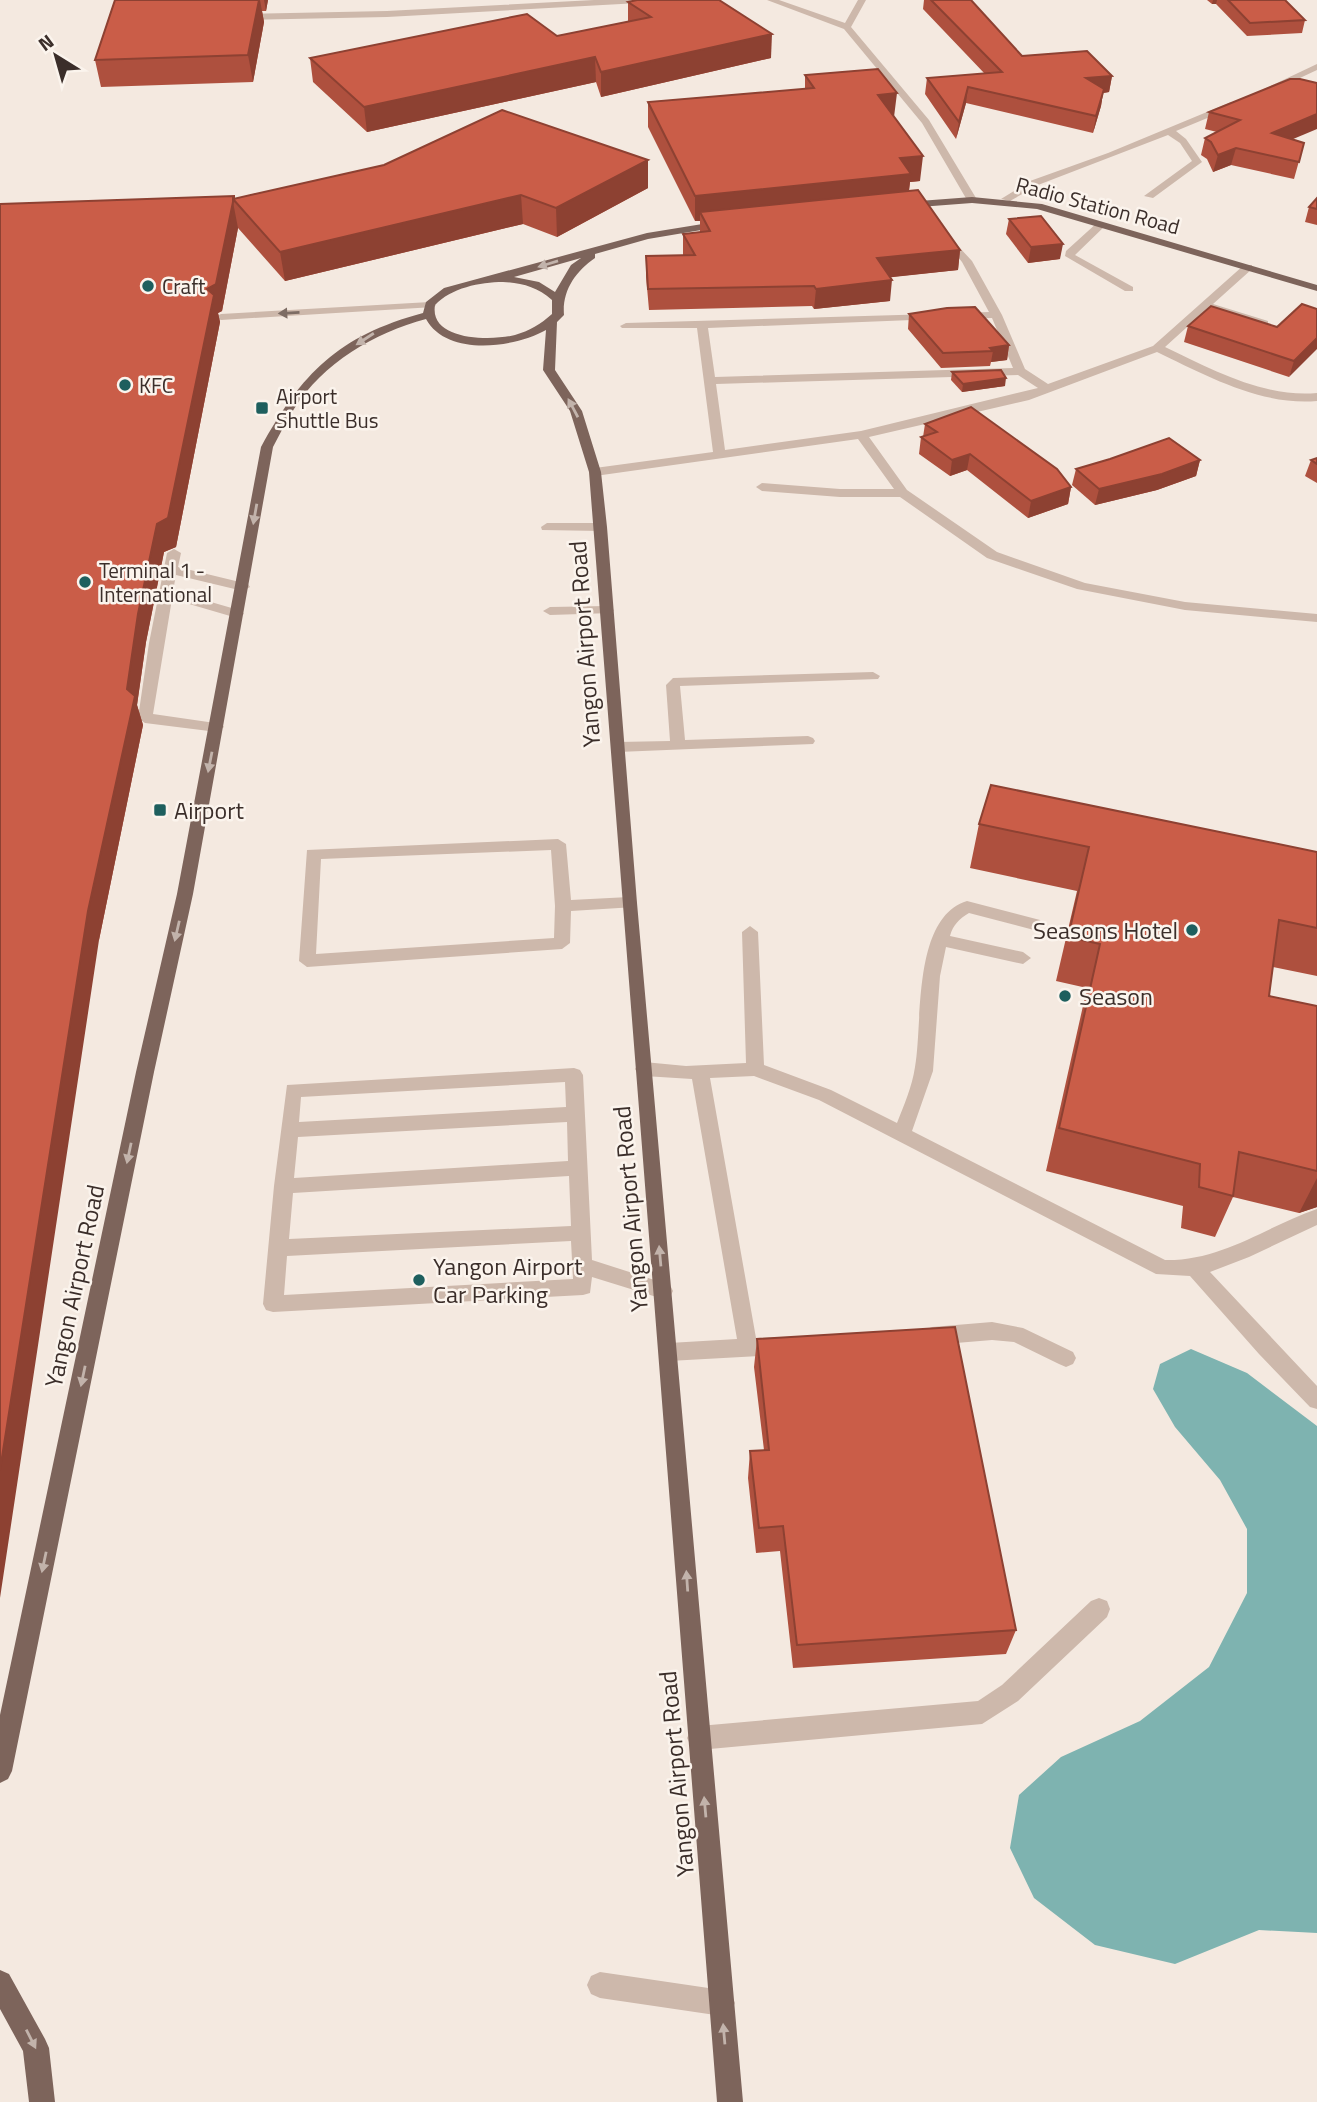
<svg xmlns="http://www.w3.org/2000/svg" width="1317" height="2102" font-family="'Titillium Web',sans-serif">
	<rect width="100%" height="100%" fill="#f4e9e0"/>
	<!-- water -->
	<path fill="#7eb3b0" d="M1191,1349L1247,1373L1317,1426V1933L1259,1930L1175,1964L1095,1945L1034,1898L1010,1848L1019,1795L1061,1757L1140,1721L1209,1667L1247,1593V1529L1220,1480L1175,1427L1153,1389L1160,1364Z"/>
	<g fill="none" stroke-linecap="round" stroke-linejoin="round">
		<!-- minor -->
		<g fill="#cdb8ab" fill-rule="evenodd">
			<path d="M594,0H643L639,3L387,17L241,20L237,17L241,14L387,11Z"/>
			<path d="M767,0H779L845,23L858,0H866L851,27L929,120L976,198L975,200H967L922,123L844,29Z"/>
			<path d="M1317,64V70L1272,91L1264,89Z"/>
			<path d="M1231,102L1236,105L1234,107L1176,131L1186,139L1202,162L1153,198L1144,196L1192,161L1180,143L1168,135L1038,185L1010,201L1001,199L1030,181L1108,153Z"/>
			<path d="M1098,222L1107,224L1075,255L1133,287V291H1125L1065,256L1066,251Z"/>
			<path d="M946,233L972,261L1002,315L1025,369L1048,384L1153,346L1244,265H1252V269L1213,304L1268,321V325L1207,309L1165,347C1211,369 1264,398 1317,393V401C1261,406 1205,375 1157,352L1029,400L869,437L907,490L997,552L1085,583L1185,602L1317,614V622L1185,610L1077,589L987,558L900,497H840L762,491L756,487L762,483L840,489H894L858,439L595,476L589,472L595,468L713,452L697,328H622L620,326L626,323L933,314L937,315V319L708,328L715,377L1013,368L992,318L961,319L955,316L961,313L989,312L962,262L941,236ZM1018,375L1038,388L861,431L725,450L716,384Z"/>
			<path d="M430,302L436,305L434,307L221,320L215,317L221,314Z"/>
			<path d="M547,523H601L607,527L601,531L542,530L541,527Z"/>
			<path d="M174,549L181,553L178,567L248,584L250,587L243,591L176,575L173,591L242,611L244,614L237,618L172,599L153,714L222,724L224,727L217,732L145,723L138,718L149,643L167,553Z"/>
			<path d="M607,606L614,610L612,613L550,615L543,611L550,607Z"/>
			<path d="M873,672L880,676L878,679L680,686L685,740L808,736L813,738L815,741L813,744L618,752L611,747L618,742L670,741L666,685L673,678Z"/>
			<path d="M558,839L566,844L571,900L629,897L635,899L637,903L635,907L571,911L570,943L562,949L307,967L299,961L307,850ZM551,850L555,906L554,938L316,954L321,859Z"/>
			<path d="M967,901L1040,920L1042,924L1034,930L969,913C959,919 953,925 950,936L1023,952L1031,958L1023,964L946,947L940,976L933,1071L912,1131L1165,1260C1222,1261 1265,1227 1317,1209V1225L1249,1257L1210,1272L1317,1386V1409L1310,1407L1259,1354L1190,1276L1156,1274L819,1100L754,1076L710,1078L756,1338L778,1337L785,1340L788,1346L785,1352L778,1355L669,1361L662,1358L659,1352L662,1346L669,1343L737,1339L692,1079L644,1076L638,1074L635,1069L638,1064L644,1062L686,1066L746,1063L742,932L750,926L758,932L764,1065L831,1090L897,1123C904,1105 912,1087 915,1067C923,1022 912,918 967,901Z"/>
			<path d="M574,1068L580,1070L583,1075L592,1260L670,1285L673,1291L670,1297L663,1299L592,1277L590,1293L583,1295L273,1312L266,1310L263,1304L274,1186L287,1085ZM565,1082L566,1107L299,1122L301,1097ZM567,1122L568,1161L294,1178L298,1137ZM569,1176L571,1226L289,1239L293,1193ZM571,1241L573,1279L284,1295L287,1256Z"/>
			<path d="M992,1322L1023,1328L1073,1352L1076,1358L1073,1364L1066,1367L1059,1364L1014,1342L992,1340L932,1345L925,1342L922,1336L925,1330L932,1327Z"/>
			<path d="M1099,1598L1107,1601L1110,1609L1107,1617L1018,1701L982,1724L699,1750L691,1746L687,1738L691,1730L699,1726L978,1701L1002,1685L1091,1601Z"/>
			<path d="M600,1972L722,1990L731,1994L735,2003L731,2012L722,2016L600,1998L591,1994L587,1985L591,1976Z"/>
		</g>
		<!-- major -->
		<g fill="#7d645b" fill-rule="evenodd">
			<path d="M972,197L1042,204L1317,285V291L1037,209L972,203L906,208L901,205L906,202Z"/>
			<path d="M721,221L725,222V226L648,239L595,254V258C575,272 562,291 564,315L557,322L555,370L582,411L601,472L607,527L637,903L743,2102H717L589,472L570,411L543,370L546,330C514,348 447,357 426,319C374,333 323,363 294,409C286,421 280,434 273,447L193,894L154,1072L12,1771L8,1779L0,1783V1715L136,1072L177,894L261,447C302,373 338,336 423,313L426,302L444,288L647,233ZM581,258L571,265L555,292L539,282L514,277ZM503,282C522,283 537,287 552,300V314C541,324 529,331 515,335C492,341 429,341 435,305C451,288 480,282 503,282Z"/>
			<path d="M0,1970L9,1974L45,2039L49,2048L55,2102H29L23,2051L0,2009Z"/>
		</g>
	</g>
	<!-- wall -->
	<g fill="#ae503e">
		<path d="M115,0H268L266,11H262L264,22L253,82L101,87L95,60Z"/>
		<path d="M924,0H971L1022,56L1112,76L1109,92L1103,93L1101,106L1093,133L966,103L956,139L925,94L927,78L985,74L923,9Z"/>
		<path d="M1207,0H1285L1305,20L1302,33L1247,36L1216,4H1212Z"/>
		<path d="M628,2L771,58L601,97L596,82L367,132L313,82L310,58L557,36L628,22Z"/>
		<path d="M805,75L894,117L920,181L910,182L909,190L960,250L958,270L890,277V301L814,309L812,306L649,310L646,276V256L683,255V234L700,232V221H695L648,127V102L805,89Z"/>
		<path d="M1290,79L1292,139L1304,143L1294,179L1231,165L1213,172L1207,159L1201,155L1205,138L1217,132L1205,129L1209,112Z"/>
		<path d="M384,165L648,188L557,237L523,224L285,281L238,228L222,311L218,313L220,322L176,547L164,552L146,642L137,705L143,725L99,940L0,204L234,196L235,199Z"/>
		<path d="M1317,198V225L1305,222L1309,207Z"/>
		<path d="M1009,219L1060,259L1028,263L1006,234Z"/>
		<path d="M1317,309L1289,377L1184,342L1188,326L1277,327Z"/>
		<path d="M909,314L1009,345L1007,360L991,362L990,366L941,368L908,329Z"/>
		<path d="M952,372L1005,386L962,392L951,380Z"/>
		<path d="M925,424L1071,487L1068,504L1028,518L967,470L950,476L919,454L921,437H923Z"/>
		<path d="M1317,458V483L1305,476L1311,460Z"/>
		<path d="M1200,460L1196,476L1157,490L1095,505L1072,485L1076,469Z"/>
		<path d="M979,824L1317,852V976L1273,967L1269,996L1317,1006V1207L1299,1213L1233,1197L1215,1237L1181,1228L1183,1206L1046,1171L1087,988L1056,981L1077,891L970,868Z"/>
		<path d="M757,1339L1016,1630L1006,1654L793,1668L780,1551L756,1553L748,1478L750,1451L764,1450L754,1367Z"/>
	</g>
	<!-- shaded-wall -->
	<g fill="#8d4132">
		<path d="M259,0H260L264,22L253,82L248,55Z"/>
		<path d="M264,0H268L266,11Z"/>
		<path d="M1213,0H1217L1216,4H1212Z"/>
		<path d="M772,34L771,58L601,97V72Z"/>
		<path d="M595,57L596,82L367,132L364,107Z"/>
		<path d="M1112,76L1109,92L1103,93L1101,106L1093,133L1096,116L1086,78Z"/>
		<path d="M968,87L966,103L956,139L959,122Z"/>
		<path d="M897,93L894,117L878,95Z"/>
		<path d="M1317,114V129L1267,150L1272,133Z"/>
		<path d="M1236,148L1231,165L1213,172L1218,155Z"/>
		<path d="M923,156L920,181L910,182L908,199L700,212V221H695V196L900,158Z"/>
		<path d="M648,160V188L557,237L556,208Z"/>
		<path d="M521,195L523,224L285,281L280,252Z"/>
		<path d="M233,202L238,228L222,311L218,313L220,322L176,547L164,552L146,642L137,705L143,725L99,940L0,1598V1470L88,911L127,689L138,614L207,289Z"/>
		<path d="M1063,244L1060,259L1028,263L1031,247Z"/>
		<path d="M960,250L958,270L875,279L877,258Z"/>
		<path d="M892,280L890,301L814,309L816,289Z"/>
		<path d="M1317,338V349L1289,377L1294,361Z"/>
		<path d="M1009,345L1007,360L991,362L993,351L990,348Z"/>
		<path d="M1006,378L1005,386L962,392L963,384Z"/>
		<path d="M970,454L967,470L950,476L952,460Z"/>
		<path d="M1200,460L1196,476L1157,490L1095,505L1099,489Z"/>
		<path d="M1071,487L1068,504L1028,518L1031,501Z"/>
		<path d="M1317,1178V1207L1299,1213Z"/>
	</g>
	<!-- building -->
	<g fill="#ca5d48" stroke="#8d4132" stroke-width="2">
		<path d="M115,0H259L248,55L95,60Z"/>
		<path d="M637,0H719L772,34L601,72L595,57L364,107L310,58L527,14L557,36L651,17L628,2Z"/>
		<path d="M931,0H971L1022,56L1087,51L1112,76L1086,78L1104,89L1096,116L968,87L959,122L927,78L1002,72Z"/>
		<path d="M1228,0H1285L1305,20L1250,23Z"/>
		<path d="M878,69L897,93L878,95L923,156L900,158L911,174L695,196L648,102L814,88L805,75Z"/>
		<path d="M1290,79H1300L1317,83V114L1272,133L1304,143L1299,162L1236,148L1218,155L1211,142L1205,138L1240,120L1209,112Z"/>
		<path d="M502,110L648,160L556,208L521,195L280,252L233,199L384,165Z"/>
		<path d="M918,190L960,250L877,258L892,280L816,289L814,286L648,289L646,256L695,255L683,234L710,231L700,212Z"/>
		<path d="M234,196V200L233,199V202L216,284L207,289L214,295L168,518L157,524L138,614L127,689L135,696L88,911L0,1470V204Z"/>
		<path d="M1317,198V209L1309,207Z"/>
		<path d="M1041,216L1063,244L1031,247L1009,219Z"/>
		<path d="M1302,304L1317,309V338L1294,361L1188,326L1211,306L1277,327Z"/>
		<path d="M975,307L1009,345L990,348L993,351L943,353L909,314L947,308Z"/>
		<path d="M1001,370L1006,378L963,384L952,372Z"/>
		<path d="M971,407L1057,469L1071,487L1031,501L970,454L952,460L921,437L937,432L925,424Z"/>
		<path d="M1169,438L1200,460L1162,474L1099,489L1076,469L1110,459Z"/>
		<path d="M1317,458V464L1311,460Z"/>
		<path d="M991,785L1317,852V928L1279,920L1269,996L1317,1006V1171L1239,1152L1233,1196L1199,1187L1200,1164L1059,1128L1100,944L1068,937L1089,847L979,824Z"/>
		<path d="M955,1327L1016,1630L797,1645L783,1526L759,1528L750,1451L769,1450L757,1339Z"/>
	</g>
	<!-- one-way arrows -->
	<defs><path id="oneway-solid" d="M-6-.8H1V-3.2L6.5 0L1 3.2V.8H-6Z" transform="scale(1.75)"/></defs>
	<g fill="#c2b3ab">
		<use href="#oneway-solid" transform="translate(548 264) rotate(163)"/>
		<use href="#oneway-solid" transform="translate(365 339) rotate(147)"/>
		<use href="#oneway-solid" transform="translate(573 408) rotate(-118)"/>
		<use href="#oneway-solid" transform="translate(255 514) rotate(100)"/>
		<use href="#oneway-solid" transform="translate(210 762) rotate(101)"/>
		<use href="#oneway-solid" transform="translate(177 931) rotate(103)"/>
		<use href="#oneway-solid" transform="translate(129 1153) rotate(102)"/>
		<use href="#oneway-solid" transform="translate(660 1256) rotate(-95)"/>
		<use href="#oneway-solid" transform="translate(83 1376) rotate(102)"/>
		<use href="#oneway-solid" transform="translate(44 1562) rotate(102)"/>
		<use href="#oneway-solid" transform="translate(687 1581) rotate(-94)"/>
		<use href="#oneway-solid" transform="translate(705 1807) rotate(-95)"/>
		<use href="#oneway-solid" transform="translate(724 2034) rotate(-95)"/>
		<use href="#oneway-solid" transform="translate(31 2039) rotate(63)"/>
	</g>
	<use fill="#7d6c64" href="#oneway-solid" transform="translate(289 313) rotate(177)"/>
	<!-- markers -->
	<g fill="#1e5f5e" stroke="#fbf4ed" stroke-width="2.5">
		<circle cx="148" cy="286" r="7"/>
		<circle cx="125" cy="385" r="7"/>
		<rect x="255" y="401" width="14" height="14" rx="3.5"/>
		<circle cx="85" cy="582" r="7"/>
		<rect x="153" y="803" width="14" height="14" rx="3.5"/>
		<circle cx="1192" cy="930" r="7"/>
		<circle cx="1065" cy="996" r="7"/>
		<circle cx="419" cy="1280" r="7"/>
	</g>
	<g text-anchor="middle" dominant-baseline="central" stroke-width="5" stroke-linejoin="round" paint-order="stroke">
		<!-- far-street labels -->
		<g font-size="21" fill="#3b2e2a" stroke="#fbf4ed">
			<text transform="translate(1098 205) rotate(15)">Radio Station Road</text>
		</g>
		<!-- far-poi labels -->
		<g font-size="21" fill="#3b2e2a" stroke="#fbf4ed" text-anchor="start">
			<text x="162" y="286">Craft</text>
			<text x="139" y="385">KFC</text>
			<text x="276" y="396">Airport<tspan x="276" dy="24">Shuttle Bus</tspan></text>
			<text x="99" y="570">Terminal 1 -<tspan x="99" dy="24">International</tspan></text>
		</g>
		<!-- street labels -->
		<g font-size="24" fill="#3b2e2a" stroke="#fbf4ed">
			<text transform="translate(584 644) rotate(-94)">Yangon Airport Road</text>
			<text transform="translate(630 1209) rotate(-95)">Yangon Airport Road</text>
			<text transform="translate(74 1286) rotate(-78)">Yangon Airport Road</text>
			<text transform="translate(676 1774) rotate(-95)">Yangon Airport Road</text>
		</g>
		<!-- poi labels -->
		<g font-size="24" fill="#3b2e2a" stroke="#fbf4ed" text-anchor="start">
			<text x="174" y="810">Airport</text>
			<text x="1178" y="930" text-anchor="end">Seasons Hotel</text>
			<text x="1079" y="996">Season</text>
			<text x="433" y="1266">Yangon Airport<tspan x="433" dy="28">Car Parking</tspan></text>
		</g>
	</g>
	<!-- north arrow -->
	<g transform="translate(56 56) rotate(323)" stroke="#fbf4ed" stroke-width="5" paint-order="stroke">
	<path d="M0-5L12 26L0 18L-12 26Z" fill="#3b2e2a"/>
	<text y="-10" font-size="19" font-weight="bold" text-anchor="middle" fill="#3b2e2a">N</text>
	</g>
</svg>
